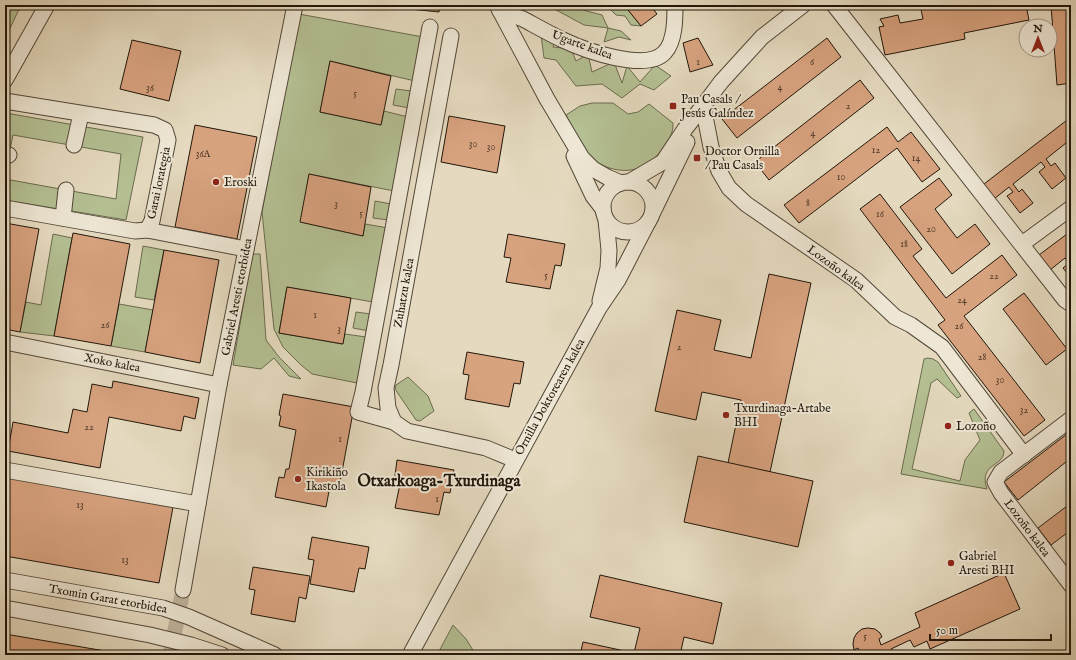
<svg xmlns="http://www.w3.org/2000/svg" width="1076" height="660" font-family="'IM FELL English',serif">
	<rect width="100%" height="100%" fill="#e5dabf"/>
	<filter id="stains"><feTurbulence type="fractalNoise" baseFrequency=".005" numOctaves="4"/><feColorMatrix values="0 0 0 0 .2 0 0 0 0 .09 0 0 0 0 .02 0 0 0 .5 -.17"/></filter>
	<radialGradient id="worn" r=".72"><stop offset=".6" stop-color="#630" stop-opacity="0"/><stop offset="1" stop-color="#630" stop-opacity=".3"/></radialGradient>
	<!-- green -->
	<g fill="#b4c093" stroke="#6a6b4f">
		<path d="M5,5H21L5,39Z"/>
		<path d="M547,5H559L561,9L565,5H578L583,10L602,15L608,28L621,31L631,40L619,37L604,42L608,28L584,25Z"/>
		<path d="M606,5H624L641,26L631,25L625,16L616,15Z"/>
		<path d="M299,14L423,37L415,81L330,61L320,112L381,125L384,111L408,117L394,191L309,174L301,222L363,236L365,224L388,228L373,302L287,287L279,333L342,344L345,334L366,337L357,383L312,374L301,365L283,347L274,329L262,212Z"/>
		<path d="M541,35L555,41L553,47L571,49L576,61L588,54L592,72L614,62L622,83L627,66L640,82L655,65L671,76L654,90L640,84L622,98L602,84L576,86L556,60L544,58Z"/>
		<path d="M396,89L411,91L409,108L393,105Z"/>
		<path d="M592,103H613L628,114L638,112L649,104L673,123C673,132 671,136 666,143C652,167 631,177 604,166C601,164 595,163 593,161C583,152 572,127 566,115L580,106Z"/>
		<path d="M6,113L143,137L126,220L5,200V179L116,199L121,154L13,135L5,174V115Z"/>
		<path d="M375,201L391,204L388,220L373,218Z"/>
		<path d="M53,234L72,238L54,336L20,332L26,302L41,305Z"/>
		<path d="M143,246L164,250L154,300L135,297Z"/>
		<path d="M252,254H260L266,340L279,357L301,379L289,376L274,358L261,369L233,365Z"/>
		<path d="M119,304L153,310L145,352L111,346Z"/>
		<path d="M356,312L371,314L369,331L353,328Z"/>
		<path d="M928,358L933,359L938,362L961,396L957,398L937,379L931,383L912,469L960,481L965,460L980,440L969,413L974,409L1004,451C1004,467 978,463 987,489L901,474L924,359Z"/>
		<path d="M408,377L428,396L434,411L420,421L416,420L395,389L396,385Z"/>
		<path d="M453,625L466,639L476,655H437Z"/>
	</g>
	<!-- building -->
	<g fill="#d7a27e" stroke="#21160b">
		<path d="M382,5H440L439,12L382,6Z"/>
		<path d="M624,5H650L657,14L641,26Z"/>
		<path d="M701,5H724L701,8Z"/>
		<path d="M920,5H1026L1029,20L964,33L965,39L885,55L879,27L884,26L880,19L898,15L900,23L923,19Z"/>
		<path d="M1051,5H1071V83L1057,85Z"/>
		<path d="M698,38L713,65L690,72L683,43Z"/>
		<path d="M827,38L841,57L737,138L722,119Z"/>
		<path d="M132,40L181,51L169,101L120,89Z"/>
		<path d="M330,61L391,76L381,125L320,112Z"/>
		<path d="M860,80L874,98L769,180L755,162Z"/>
		<path d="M449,116L505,126L497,173L441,162Z"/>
		<path d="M1071,117V139L1046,159L1051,166L1055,163L1066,178L1052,189L1039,172L1045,167L1041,162L1013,184L1019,192L1022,189L1033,203L1020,213L1007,196L1013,192L1009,187L994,199L984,184Z"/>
		<path d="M195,125L257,137L237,239L175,227Z"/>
		<path d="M887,127L898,142L911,132L940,169L922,182L897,148L799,223L784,205Z"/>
		<path d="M309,174L371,187L363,236L300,222Z"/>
		<path d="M939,178L952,195L935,209L957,238L975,224L990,244L952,274L900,207Z"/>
		<path d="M880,194L922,249L913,256L946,298L1002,255L1017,275L964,316L1045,420L1024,436L938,325L945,320L860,209Z"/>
		<path d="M5,223L39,229L20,332L5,329Z"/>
		<path d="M1071,231V254L1069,255L1071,258V278L1063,268L1069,263L1065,258L1050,270L1039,255Z"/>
		<path d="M73,233L130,244L111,346L54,336Z"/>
		<path d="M508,234L565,244L561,266L555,265L550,289L506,282L511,258L504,257Z"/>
		<path d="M164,250L219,260L200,363L145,352Z"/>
		<path d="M769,274L811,283L770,472L728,463L741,400L702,392L696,420L655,411L677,310L721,320L714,350L751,358Z"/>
		<path d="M287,287L351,298L343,344L279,333Z"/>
		<path d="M1024,293L1067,349L1046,365L1003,309Z"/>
		<path d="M467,352L524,362L520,384L514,383L509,407L465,399L469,375L463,374Z"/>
		<path d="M113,381L199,398L195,419L184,416L181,431L109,417L100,468L8,451L13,422L68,433L73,409L87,412L92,384L112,388Z"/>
		<path d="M283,394L354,407L339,488L330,486L326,507L275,497L279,477L284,478L286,469H289L296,430L279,426L281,416L279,415Z"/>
		<path d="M1071,431V458L1018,500L1004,482Z"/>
		<path d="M698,456L813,481L798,547L684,522Z"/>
		<path d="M397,460L454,470L450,493L444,492L439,515L395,508L400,484L394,483Z"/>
		<path d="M5,477L173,507L159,583L5,556Z"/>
		<path d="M1071,503V530L1051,545L1038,528Z"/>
		<path d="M312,537L369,547L365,569L359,568L354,592L310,584L314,560L308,559Z"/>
		<path d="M253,567L310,576L306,599L299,597L295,622L251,614L255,590L249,589Z"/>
		<path d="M1004,573L1020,609L930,649L927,641L914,647L910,640L891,649L894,655H861L858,648L854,650L853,644L854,638L857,633L862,629L868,628L875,629L880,633L882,637L879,639L881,645L920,627L915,613Z"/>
		<path d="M600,575L722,603L713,644L684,637L680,655H580L583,642L634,653L640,628L590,617Z"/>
		<path d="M5,634L117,653L116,655H5Z"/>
	</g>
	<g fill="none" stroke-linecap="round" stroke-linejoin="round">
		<!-- street-tunnel -->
		<path stroke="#beb39b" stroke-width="15" stroke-dasharray="15 8" stroke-linecap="butt" d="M170,655L183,590"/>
		<!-- street casing -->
		<g stroke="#524738" stroke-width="17">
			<g id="street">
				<path d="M834,5L1065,300L1071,304"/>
				<path d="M498,7L547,99L582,158L593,169L607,177L621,183"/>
				<path d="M500,11C507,13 515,16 523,19C536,26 550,34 563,40C584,50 647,73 665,52C675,41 675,19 675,5"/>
				<path d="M451,36L391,365L386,388L388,408L394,422L407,431L486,448L515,460"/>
				<path d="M5,80L47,5"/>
				<path d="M5,101L154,125L165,130L168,140L152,221L147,230L135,231L5,208"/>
				<path d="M703,106L711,147L719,171L729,188L746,204L856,280L895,317L911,325L942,347L1024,455"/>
				<path d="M74,145L81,114"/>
				<path d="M5,154L9,155"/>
				<path d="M574,156L593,196L603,209"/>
				<circle cx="628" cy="207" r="25"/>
				<path d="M629,182L663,162L685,129L703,106L721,82L762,37L803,5"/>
				<path d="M653,212L687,142"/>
				<path d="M63,218L66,190"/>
				<path d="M147,230L246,249"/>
				<path d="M1022,244L1071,208"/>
				<path d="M600,301L608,268L609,250L606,220"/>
				<path d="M5,342L219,385"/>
				<path d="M1071,419L1001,472L995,482L1001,493L1071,585"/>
				<path d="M394,422L358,412L363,392L430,27"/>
				<path d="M5,470L198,504"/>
				<path d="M5,580L163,608L189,617L275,655"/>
				<path d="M183,590L219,385L295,5"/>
				<path d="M5,608L150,635L191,645L222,655"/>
				<path d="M410,655L599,308L618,280L648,222"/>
			</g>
		</g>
		<!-- street -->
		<use href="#street" stroke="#eee7d5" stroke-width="15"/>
	</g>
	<!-- markers -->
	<g fill="#8f2418" stroke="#eee7d5" stroke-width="1.5">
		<rect x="669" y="102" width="8" height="8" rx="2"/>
		<rect x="693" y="154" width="8" height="8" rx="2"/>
		<circle cx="216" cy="182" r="4"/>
		<circle cx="726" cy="415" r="4"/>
		<circle cx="948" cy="426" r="4"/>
		<circle cx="298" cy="479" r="4"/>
		<circle cx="951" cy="563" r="4"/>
	</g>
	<g text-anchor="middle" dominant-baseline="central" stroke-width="4" stroke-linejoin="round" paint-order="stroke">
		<!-- number labels -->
		<g font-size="10" fill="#4e3928">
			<text x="698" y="62">1</text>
			<text x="812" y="62">6</text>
			<text x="780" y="87">4</text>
			<text x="150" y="88">36</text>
			<text x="355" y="93">5</text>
			<text x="848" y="106">2</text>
			<text x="813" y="133">4</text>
			<text x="473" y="144">30</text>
			<text x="491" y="147">30</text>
			<text x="876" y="150">12</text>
			<text x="203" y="154">36A</text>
			<text x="916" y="158">14</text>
			<text x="841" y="177">10</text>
			<text x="808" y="203">8</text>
			<text x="336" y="204">3</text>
			<text x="361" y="213">5</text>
			<text x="880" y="214">16</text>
			<text x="931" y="229">20</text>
			<text x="904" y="244">18</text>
			<text x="546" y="275">5</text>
			<text x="994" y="276">22</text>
			<text x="962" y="300">24</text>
			<text x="315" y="315">1</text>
			<text x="105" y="325">26</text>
			<text x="959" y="326">26</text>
			<text x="339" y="329">3</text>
			<text x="679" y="347">2</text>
			<text x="982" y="357">28</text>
			<text x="1000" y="380">30</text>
			<text x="1024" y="410">32</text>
			<text x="89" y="427">22</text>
			<text x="340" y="439">1</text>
			<text x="437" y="499">1</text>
			<text x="80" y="505">13</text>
			<text x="125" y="560">13</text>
			<text x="865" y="636">5</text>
		</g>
		<!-- street labels -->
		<g font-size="12" fill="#21160b" stroke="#eee7d5">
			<text transform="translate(582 45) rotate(20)">Ugarte kalea</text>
			<text transform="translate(159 183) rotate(-78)">Garai lorategia</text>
			<text transform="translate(836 268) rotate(36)">Lozoño kalea</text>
			<text transform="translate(404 293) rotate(-80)">Zuhatzu kalea</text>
			<text transform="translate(237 297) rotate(-79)">Gabriel Aresti etorbidea</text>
			<text transform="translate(112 363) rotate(11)">Xoko kalea</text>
			<text transform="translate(550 397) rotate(-61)">Ornilla Doktorearen kalea</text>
			<text transform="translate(1027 528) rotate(53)">Lozoño kalea</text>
			<text transform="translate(108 599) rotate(10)">Txomin Garat etorbidea</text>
		</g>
		<!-- poi labels -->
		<g font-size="12" fill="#21160b" stroke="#eee7d5" text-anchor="start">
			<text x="681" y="99">Pau Casals /<tspan x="681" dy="14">Jesús Galíndez</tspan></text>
			<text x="705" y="151">Doctor Ornilla<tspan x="705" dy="14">/ Pau Casals</tspan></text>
			<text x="224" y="182">Eroski</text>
			<text x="734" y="408">Txurdinaga-Artabe<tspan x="734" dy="14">BHI</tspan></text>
			<text x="956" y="426">Lozoño</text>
			<text x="306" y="472">Kirikiño<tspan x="306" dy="14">Ikastola</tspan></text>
			<text x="959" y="556">Gabriel<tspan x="959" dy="14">Aresti BHI</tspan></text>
		</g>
		<!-- district labels -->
		<g font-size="16" font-weight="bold" fill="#21160b" stroke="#eee7d5">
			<text x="439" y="482">Otxarkoaga-Txurdinaga</text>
		</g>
	</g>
	<!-- margin -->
	<rect width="1076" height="660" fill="none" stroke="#e5dabf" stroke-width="20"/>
	<rect x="6" y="6" width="1064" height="648" fill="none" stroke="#21160b" stroke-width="2"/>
	<rect x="10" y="10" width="1056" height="640" fill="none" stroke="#21160b"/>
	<!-- north arrow -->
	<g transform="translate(1038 38)"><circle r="19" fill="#eee7d5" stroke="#9c9384"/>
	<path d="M0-3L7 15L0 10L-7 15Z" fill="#8f2418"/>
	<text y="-6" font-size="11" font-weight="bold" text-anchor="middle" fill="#21160b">N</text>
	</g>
	<!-- scale -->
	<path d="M930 634v6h121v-6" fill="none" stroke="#21160b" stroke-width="2"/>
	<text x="936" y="634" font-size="12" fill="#21160b" stroke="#eee7d5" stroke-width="3" paint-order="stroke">50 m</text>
	<rect width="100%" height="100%" filter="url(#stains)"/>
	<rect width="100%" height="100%" fill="url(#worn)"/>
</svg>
